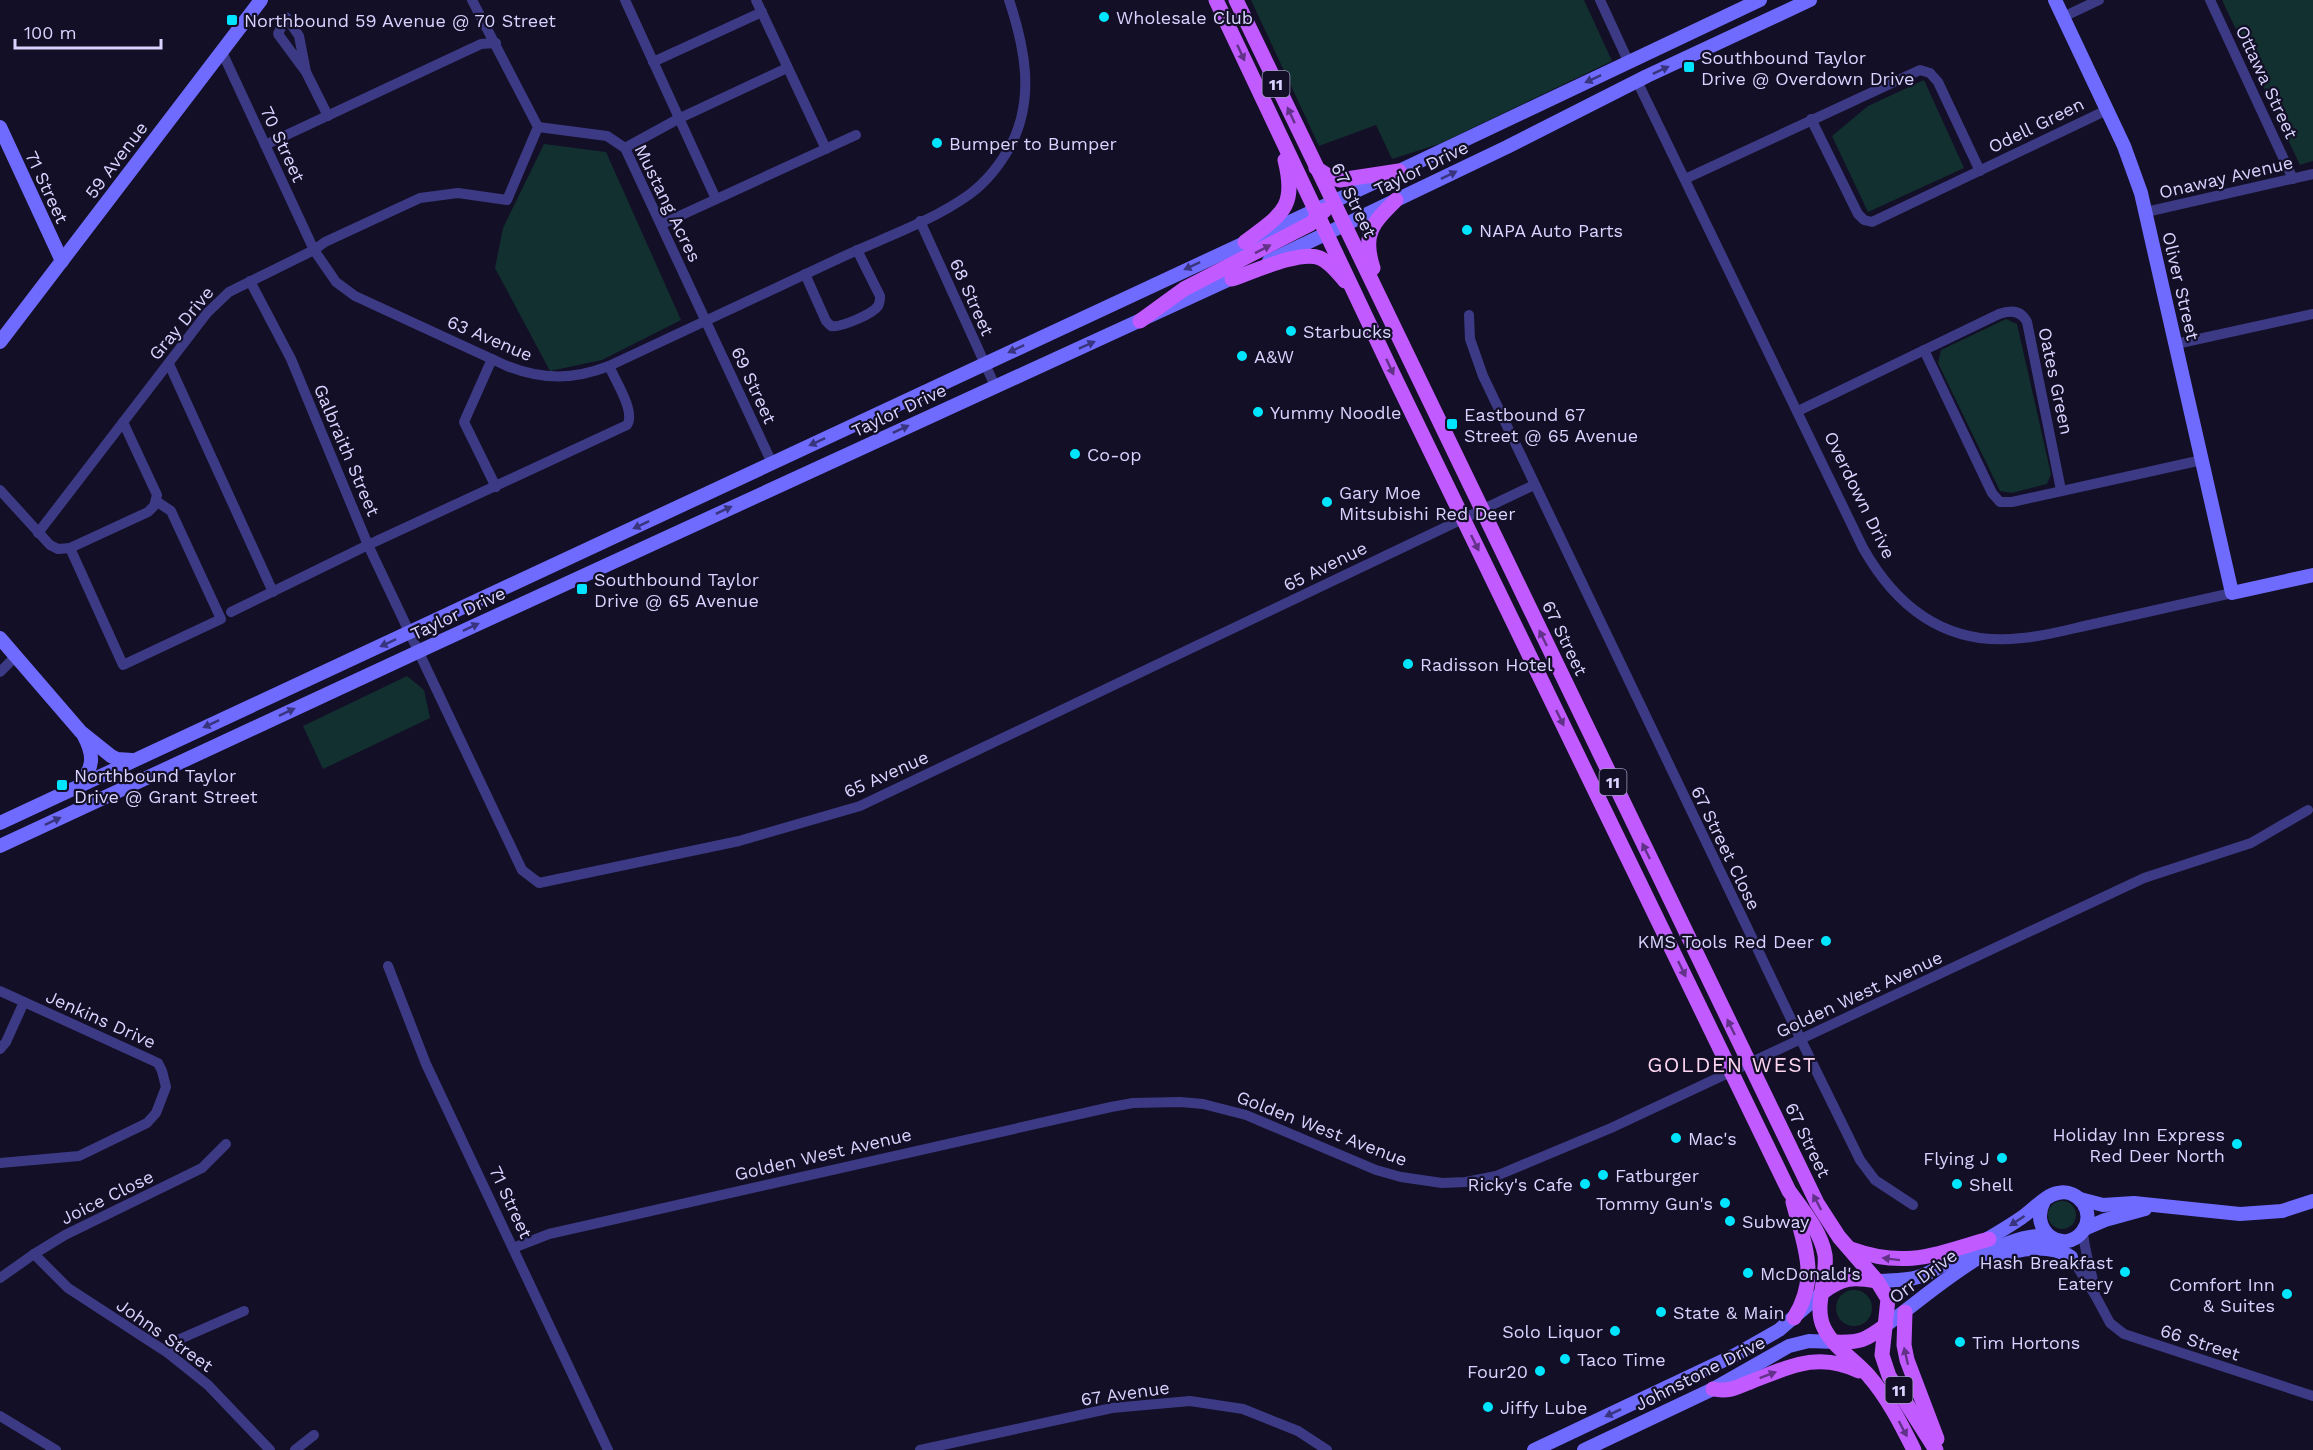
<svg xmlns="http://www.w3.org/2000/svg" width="2313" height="1450" font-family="'Work Sans',sans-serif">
	<rect width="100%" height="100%" fill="#130f26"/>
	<!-- green -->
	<g fill="#12302f">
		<path d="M1251,0H1584L1612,61L1439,144L1392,159L1376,125L1319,146Z"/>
		<path d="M2222,0H2313V161L2300,165Z"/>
		<path d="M1924,80L1964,168L1868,212L1832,136L1868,106Z"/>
		<path d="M544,144L606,152L681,320L602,360L550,371L495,268L503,228Z"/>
		<path d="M2006,319L2017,324L2051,474L2047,484L2012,493L2000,491L1938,363L1941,350Z"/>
		<path d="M407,676L424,690L430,718L323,769L303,726Z"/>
		<circle cx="2062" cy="1215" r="14"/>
		<circle cx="1854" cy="1308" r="18"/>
	</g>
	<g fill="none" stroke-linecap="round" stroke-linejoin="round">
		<!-- street -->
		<g stroke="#3d3a85" stroke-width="10">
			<path d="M625,0L716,199"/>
			<path d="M756,0L826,149"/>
			<path d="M1600,0L1629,63"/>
			<path d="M2210,0L2293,179"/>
			<path d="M2063,17L2099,0"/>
			<path d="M222,52L314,250L336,282L355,296L507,366C543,380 573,380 609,366C686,330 763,294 840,258C883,238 931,222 970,194C986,182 1001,163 1011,145C1035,98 1025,48 1009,0"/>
			<path d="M653,62L762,12"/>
			<path d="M306,72L299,36L286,17L278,34L306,72L328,116"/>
			<path d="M1637,81L1863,548C1898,610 1948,647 2022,638C2048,636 2073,628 2098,623C2143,613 2187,603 2232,593"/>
			<path d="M1811,119L1858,214L1864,220L1872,222L2107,110"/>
			<path d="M538,127L607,136L625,148L772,463"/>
			<path d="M265,145L481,44L496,43"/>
			<path d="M625,148L678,119L787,68"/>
			<path d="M1685,179L1920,70L1930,73L1938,82L1980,171"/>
			<path d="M2146,212L2313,174"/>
			<path d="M920,221L995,386"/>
			<path d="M662,224L856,135"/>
			<path d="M805,274L826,321L831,326C840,328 873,314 878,306C880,303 880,300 880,296L857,250"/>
			<path d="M250,281L291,359L368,545L522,870L539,883L739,841L860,806L1534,485"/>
			<path d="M1469,315L1470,339L1483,376L1801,1040L1860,1160L1875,1180L1913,1205"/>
			<path d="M2176,344L2313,314"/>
			<path d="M1924,350L1992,493L2000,502H2012L2202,460"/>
			<path d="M492,359L464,422L496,487"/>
			<path d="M169,364L273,592"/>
			<path d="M1798,411L1999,314C2010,310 2021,310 2027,322L2061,490"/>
			<path d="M0,490L50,545L58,549L70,548L148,512L154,506L157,495L123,422"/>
			<path d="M38,533L207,313L229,292L314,250L325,242L420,198L458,193L507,200L538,127L472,0"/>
			<path d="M70,548L123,665L221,619L171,511L156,501"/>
			<path d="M231,612L368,545L627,425C636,412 615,380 609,366"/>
			<path d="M0,672L16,656"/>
			<path d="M388,966L426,1064L608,1450"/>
			<path d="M0,991L158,1063L162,1071L166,1087L156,1113L147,1123L79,1156L0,1163"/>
			<path d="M0,1049L6,1042L24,1002"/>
			<path d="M2083,1231C2084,1252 2092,1271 2095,1291"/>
			<path d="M513,1248L549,1234L1111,1107L1133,1103L1180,1102L1203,1104L1246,1115L1376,1170L1401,1177L1442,1183L1466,1182L1496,1176L1611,1128L2144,878L2251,843L2308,810"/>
			<path d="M2068,1252L2095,1295L2110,1323L2124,1334L2313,1396"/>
			<path d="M34,1254L68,1288L168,1353L208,1385L270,1450"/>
			<path d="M0,1278L34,1254L65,1235L202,1168L226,1144"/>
			<path d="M168,1353L180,1339L244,1311"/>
			<path d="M0,1416L56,1450"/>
			<path d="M295,1450L314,1435"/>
			<path d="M920,1450L1112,1408L1190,1401L1243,1409L1298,1431L1327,1450"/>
		</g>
		<!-- secondary -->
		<g stroke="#6f6bff" stroke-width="14">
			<path d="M2055,0L2124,146L2141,193L2232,593L2313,575"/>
			<path d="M0,127L62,261"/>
			<path d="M1269,261L1507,147L1647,76L1810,0"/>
			<path d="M0,342L261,0"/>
			<path d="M0,638L81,732L111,756L117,759L132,760"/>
			<path d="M80,784C94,767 94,755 84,736"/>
			<path d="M0,823L1399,171L1760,0"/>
			<path d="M0,846L439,642L1241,274"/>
			<path d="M2080,1199L2103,1205L2134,1203L2240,1214L2282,1211L2313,1201"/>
			<path d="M2084,1229L2105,1220L2145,1209"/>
			<path d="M1994,1257C2019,1249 2047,1243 2071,1257"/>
			<path d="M1877,1281C1890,1280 1905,1281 1918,1277C1931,1273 1943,1265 1954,1258C1977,1245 1999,1233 2021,1218C2032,1211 2045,1195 2058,1193C2079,1188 2096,1213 2083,1231C2064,1256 2028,1231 2044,1201"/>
			<path d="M1886,1325C1929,1295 1994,1232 2048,1236"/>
			<path d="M1534,1450L1735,1355L1779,1330L1823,1292"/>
			<path d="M1584,1450L1713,1389L1789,1346L1809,1341L1835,1342"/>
		</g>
		<!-- primary -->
		<g stroke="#c25bff" stroke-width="15">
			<path d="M1216,0L1392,372L1789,1191C1803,1210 1821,1232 1825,1255C1828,1279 1813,1306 1824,1328C1833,1347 1855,1360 1868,1375C1888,1398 1901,1424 1914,1450"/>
			<path d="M1236,0L1817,1203L1839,1237L1877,1281L1888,1299L1882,1355L1889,1376L1936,1450"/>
			<path d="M1316,168L1332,178L1340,180L1399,171"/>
			<path d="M1245,242C1282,214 1297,208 1285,160"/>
			<path d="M1373,268C1362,234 1372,224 1396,200"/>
			<path d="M1232,279C1253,272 1300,250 1320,258C1331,263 1338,273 1345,281"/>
			<path d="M1140,321L1184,289L1310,224L1325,210"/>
			<path d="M1793,1202C1804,1245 1820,1277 1794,1318"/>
			<path d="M1851,1249C1906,1269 1936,1254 1989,1239"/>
			<path d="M1823,1292C1843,1277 1853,1277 1877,1281"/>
			<path d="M1905,1312L1904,1345L1907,1360L1937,1439"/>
			<path d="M1835,1342C1860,1343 1866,1340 1886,1325"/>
			<path d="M1713,1389C1728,1392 1736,1388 1750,1382C1789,1367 1818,1351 1859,1371"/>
		</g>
	</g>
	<!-- one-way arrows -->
	<defs><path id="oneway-solid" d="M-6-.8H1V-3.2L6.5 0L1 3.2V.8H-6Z" transform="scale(1.5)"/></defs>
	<g fill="#623188">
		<use href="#oneway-solid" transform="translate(1241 53) rotate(65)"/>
		<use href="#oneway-solid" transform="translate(1291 115) rotate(-115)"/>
		<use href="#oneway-solid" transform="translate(1263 249) rotate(-27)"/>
		<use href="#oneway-solid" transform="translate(1390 367) rotate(65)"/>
		<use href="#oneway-solid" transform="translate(1475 543) rotate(64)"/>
		<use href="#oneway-solid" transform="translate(1543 638) rotate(-116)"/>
		<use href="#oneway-solid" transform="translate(1560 718) rotate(64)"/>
		<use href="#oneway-solid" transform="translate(1646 851) rotate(-116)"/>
		<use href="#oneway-solid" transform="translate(1682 969) rotate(64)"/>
		<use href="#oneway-solid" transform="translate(1731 1027) rotate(-116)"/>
		<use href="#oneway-solid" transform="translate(1817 1202) rotate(-118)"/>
		<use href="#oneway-solid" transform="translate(1891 1259) rotate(-173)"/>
		<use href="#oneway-solid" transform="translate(1906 1356) rotate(-103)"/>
		<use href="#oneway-solid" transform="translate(1768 1375) rotate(-21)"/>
		<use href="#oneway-solid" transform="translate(1903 1429) rotate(62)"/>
	</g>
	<g fill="#38347d">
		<use href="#oneway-solid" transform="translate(1661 70) rotate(-25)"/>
		<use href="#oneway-solid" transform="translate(1593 79) rotate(155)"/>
		<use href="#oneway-solid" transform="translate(1449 175) rotate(-26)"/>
		<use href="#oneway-solid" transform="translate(1192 266) rotate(155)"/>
		<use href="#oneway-solid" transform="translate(1087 345) rotate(-24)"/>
		<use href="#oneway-solid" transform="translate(1016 349) rotate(155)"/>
		<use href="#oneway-solid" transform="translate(901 429) rotate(-25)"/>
		<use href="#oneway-solid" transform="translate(817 442) rotate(155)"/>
		<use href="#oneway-solid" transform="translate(724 510) rotate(-25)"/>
		<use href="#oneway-solid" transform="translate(641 525) rotate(155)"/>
		<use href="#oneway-solid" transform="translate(471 627) rotate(-25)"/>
		<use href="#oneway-solid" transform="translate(388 643) rotate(155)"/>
		<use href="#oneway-solid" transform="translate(287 712) rotate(-25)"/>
		<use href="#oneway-solid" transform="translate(211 724) rotate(155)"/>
		<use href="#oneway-solid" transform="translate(53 821) rotate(-25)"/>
		<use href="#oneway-solid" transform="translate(2017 1221) rotate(147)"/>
		<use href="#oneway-solid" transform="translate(1613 1413) rotate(155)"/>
	</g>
	<!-- markers -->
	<g fill="#00e5ff" stroke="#130f26" stroke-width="2">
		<circle cx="1104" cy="17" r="6"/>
		<rect x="226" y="14" width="12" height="12" rx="3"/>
		<rect x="1683" y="61" width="12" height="12" rx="3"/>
		<circle cx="937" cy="143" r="6"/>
		<circle cx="1467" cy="230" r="6"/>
		<circle cx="1291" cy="331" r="6"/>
		<circle cx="1242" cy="356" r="6"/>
		<circle cx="1258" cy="412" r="6"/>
		<rect x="1446" y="418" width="12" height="12" rx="3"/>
		<circle cx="1075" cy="454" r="6"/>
		<circle cx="1327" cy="502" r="6"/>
		<rect x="576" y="583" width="12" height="12" rx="3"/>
		<circle cx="1408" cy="664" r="6"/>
		<rect x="56" y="779" width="12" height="12" rx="3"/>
		<circle cx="1826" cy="941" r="6"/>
		<circle cx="1676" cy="1138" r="6"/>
		<circle cx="2237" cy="1144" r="6"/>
		<circle cx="2002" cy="1158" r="6"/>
		<circle cx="1603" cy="1175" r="6"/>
		<circle cx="1585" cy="1184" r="6"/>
		<circle cx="1957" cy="1184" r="6"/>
		<circle cx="1725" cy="1203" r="6"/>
		<circle cx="1730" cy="1221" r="6"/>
		<circle cx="2125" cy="1272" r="6"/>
		<circle cx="1748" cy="1273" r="6"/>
		<circle cx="2287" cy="1294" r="6"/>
		<circle cx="1661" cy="1312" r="6"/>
		<circle cx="1615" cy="1331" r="6"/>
		<circle cx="1960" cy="1342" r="6"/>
		<circle cx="1565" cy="1359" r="6"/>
		<circle cx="1540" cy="1371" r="6"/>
		<circle cx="1488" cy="1407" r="6"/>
	</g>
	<g text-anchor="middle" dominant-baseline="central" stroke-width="4.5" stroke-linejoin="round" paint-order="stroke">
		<!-- shield labels -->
		<g fill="#130f26" stroke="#9e99be" stroke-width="1.5">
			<rect x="1262.5" y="71" width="27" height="26" rx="4.5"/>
			<rect x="1599.5" y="769" width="27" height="26" rx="4.5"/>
			<rect x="1885.5" y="1377" width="27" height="26" rx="4.5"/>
		</g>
		<g font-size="16" font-weight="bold" fill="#d9d4ff">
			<text x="1276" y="84">11</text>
			<text x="1613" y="782">11</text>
			<text x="1899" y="1390">11</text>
		</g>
		<!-- poi labels -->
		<g font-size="18" fill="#d9d4ff" stroke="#130f26" text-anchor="start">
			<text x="1116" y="17">Wholesale Club</text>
			<text x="244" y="20">Northbound 59 Avenue @ 70 Street</text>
			<text x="1701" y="57">Southbound Taylor<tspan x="1701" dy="21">Drive @ Overdown Drive</tspan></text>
			<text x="949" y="143">Bumper to Bumper</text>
			<text x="1479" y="230">NAPA Auto Parts</text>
			<text x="1303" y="331">Starbucks</text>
			<text x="1254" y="356">A&amp;W</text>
			<text x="1270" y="412">Yummy Noodle</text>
			<text x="1464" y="414">Eastbound 67<tspan x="1464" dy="21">Street @ 65 Avenue</tspan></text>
			<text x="1087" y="454">Co-op</text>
			<text x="1339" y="492">Gary Moe<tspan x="1339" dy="21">Mitsubishi Red Deer</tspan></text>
			<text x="594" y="579">Southbound Taylor<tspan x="594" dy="21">Drive @ 65 Avenue</tspan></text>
			<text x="1420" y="664">Radisson Hotel</text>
			<text x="74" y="775">Northbound Taylor<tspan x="74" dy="21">Drive @ Grant Street</tspan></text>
			<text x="1814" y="941" text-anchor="end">KMS Tools Red Deer</text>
			<text x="2225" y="1134" text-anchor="end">Holiday Inn Express<tspan x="2225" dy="21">Red Deer North</tspan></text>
			<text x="1688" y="1138">Mac's</text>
			<text x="1990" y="1158" text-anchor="end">Flying J</text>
			<text x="1615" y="1175">Fatburger</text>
			<text x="1573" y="1184" text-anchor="end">Ricky's Cafe</text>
			<text x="1969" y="1184">Shell</text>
			<text x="1713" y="1203" text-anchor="end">Tommy Gun's</text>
			<text x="1742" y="1221">Subway</text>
			<text x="2113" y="1262" text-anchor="end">Hash Breakfast<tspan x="2113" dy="21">Eatery</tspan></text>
			<text x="1760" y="1273">McDonald's</text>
			<text x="2275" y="1284" text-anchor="end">Comfort Inn<tspan x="2275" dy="21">&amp; Suites</tspan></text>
			<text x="1673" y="1312">State &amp; Main</text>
			<text x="1603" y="1331" text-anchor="end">Solo Liquor</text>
			<text x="1972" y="1342">Tim Hortons</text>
			<text x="1577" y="1359">Taco Time</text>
			<text x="1528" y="1371" text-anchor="end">Four20</text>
			<text x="1500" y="1407">Jiffy Lube</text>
		</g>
		<!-- street labels -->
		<g font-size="18" fill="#d9d4ff" stroke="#130f26">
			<text transform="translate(2267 82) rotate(65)">Ottawa Street</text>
			<text transform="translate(2036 125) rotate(-26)">Odell Green</text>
			<text transform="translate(283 144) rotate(65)">70 Street</text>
			<text transform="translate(116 160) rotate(-53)">59 Avenue</text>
			<text transform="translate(1421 168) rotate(-26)">Taylor Drive</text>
			<text transform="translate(2226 177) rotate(-13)">Onaway Avenue</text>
			<text transform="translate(47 187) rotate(65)">71 Street</text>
			<text transform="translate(1354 200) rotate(64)">67 Street</text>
			<text transform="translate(668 203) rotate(64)">Mustang Acres</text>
			<text transform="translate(2181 286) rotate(77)">Oliver Street</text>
			<text transform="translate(972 297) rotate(66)">68 Street</text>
			<text transform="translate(181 323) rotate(-50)">Gray Drive</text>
			<text transform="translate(490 338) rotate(23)">63 Avenue</text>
			<text transform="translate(2056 381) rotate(78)">Oates Green</text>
			<text transform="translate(754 385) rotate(65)">69 Street</text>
			<text transform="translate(899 410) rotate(-25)">Taylor Drive</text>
			<text transform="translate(347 450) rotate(67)">Galbraith Street</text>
			<text transform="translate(1860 495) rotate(64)">Overdown Drive</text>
			<text transform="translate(1325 566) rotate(-26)">65 Avenue</text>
			<text transform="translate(458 613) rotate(-25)">Taylor Drive</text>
			<text transform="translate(1565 638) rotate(64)">67 Street</text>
			<text transform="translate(886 774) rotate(-24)">65 Avenue</text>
			<text transform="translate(1726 848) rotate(64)">67 Street Close</text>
			<text transform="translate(1859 994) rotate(-25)">Golden West Avenue</text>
			<text transform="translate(101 1019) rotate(24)">Jenkins Drive</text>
			<text transform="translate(1322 1128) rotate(21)">Golden West Avenue</text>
			<text transform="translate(1808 1140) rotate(64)">67 Street</text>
			<text transform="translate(823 1154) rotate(-13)">Golden West Avenue</text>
			<text transform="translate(107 1197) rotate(-26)">Joice Close</text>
			<text transform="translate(511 1202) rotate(65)">71 Street</text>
			<text transform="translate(1923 1276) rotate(-36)">Orr Drive</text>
			<text transform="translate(165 1335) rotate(35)">Johns Street</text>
			<text transform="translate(2200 1342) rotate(18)">66 Street</text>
			<text transform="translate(1700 1373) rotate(-27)">Johnstone Drive</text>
			<text transform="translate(1125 1393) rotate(-8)">67 Avenue</text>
		</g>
		<!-- quarter labels -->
		<g font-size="21" letter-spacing="1.5" fill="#ffd6f0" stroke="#130f26">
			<text x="1732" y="1064">GOLDEN WEST</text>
		</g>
	</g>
	<!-- scale -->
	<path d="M15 39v9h146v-9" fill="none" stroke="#d9d4ff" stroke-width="3"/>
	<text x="24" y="39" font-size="18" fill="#d9d4ff" stroke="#130f26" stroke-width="4.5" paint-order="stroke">100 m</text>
</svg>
